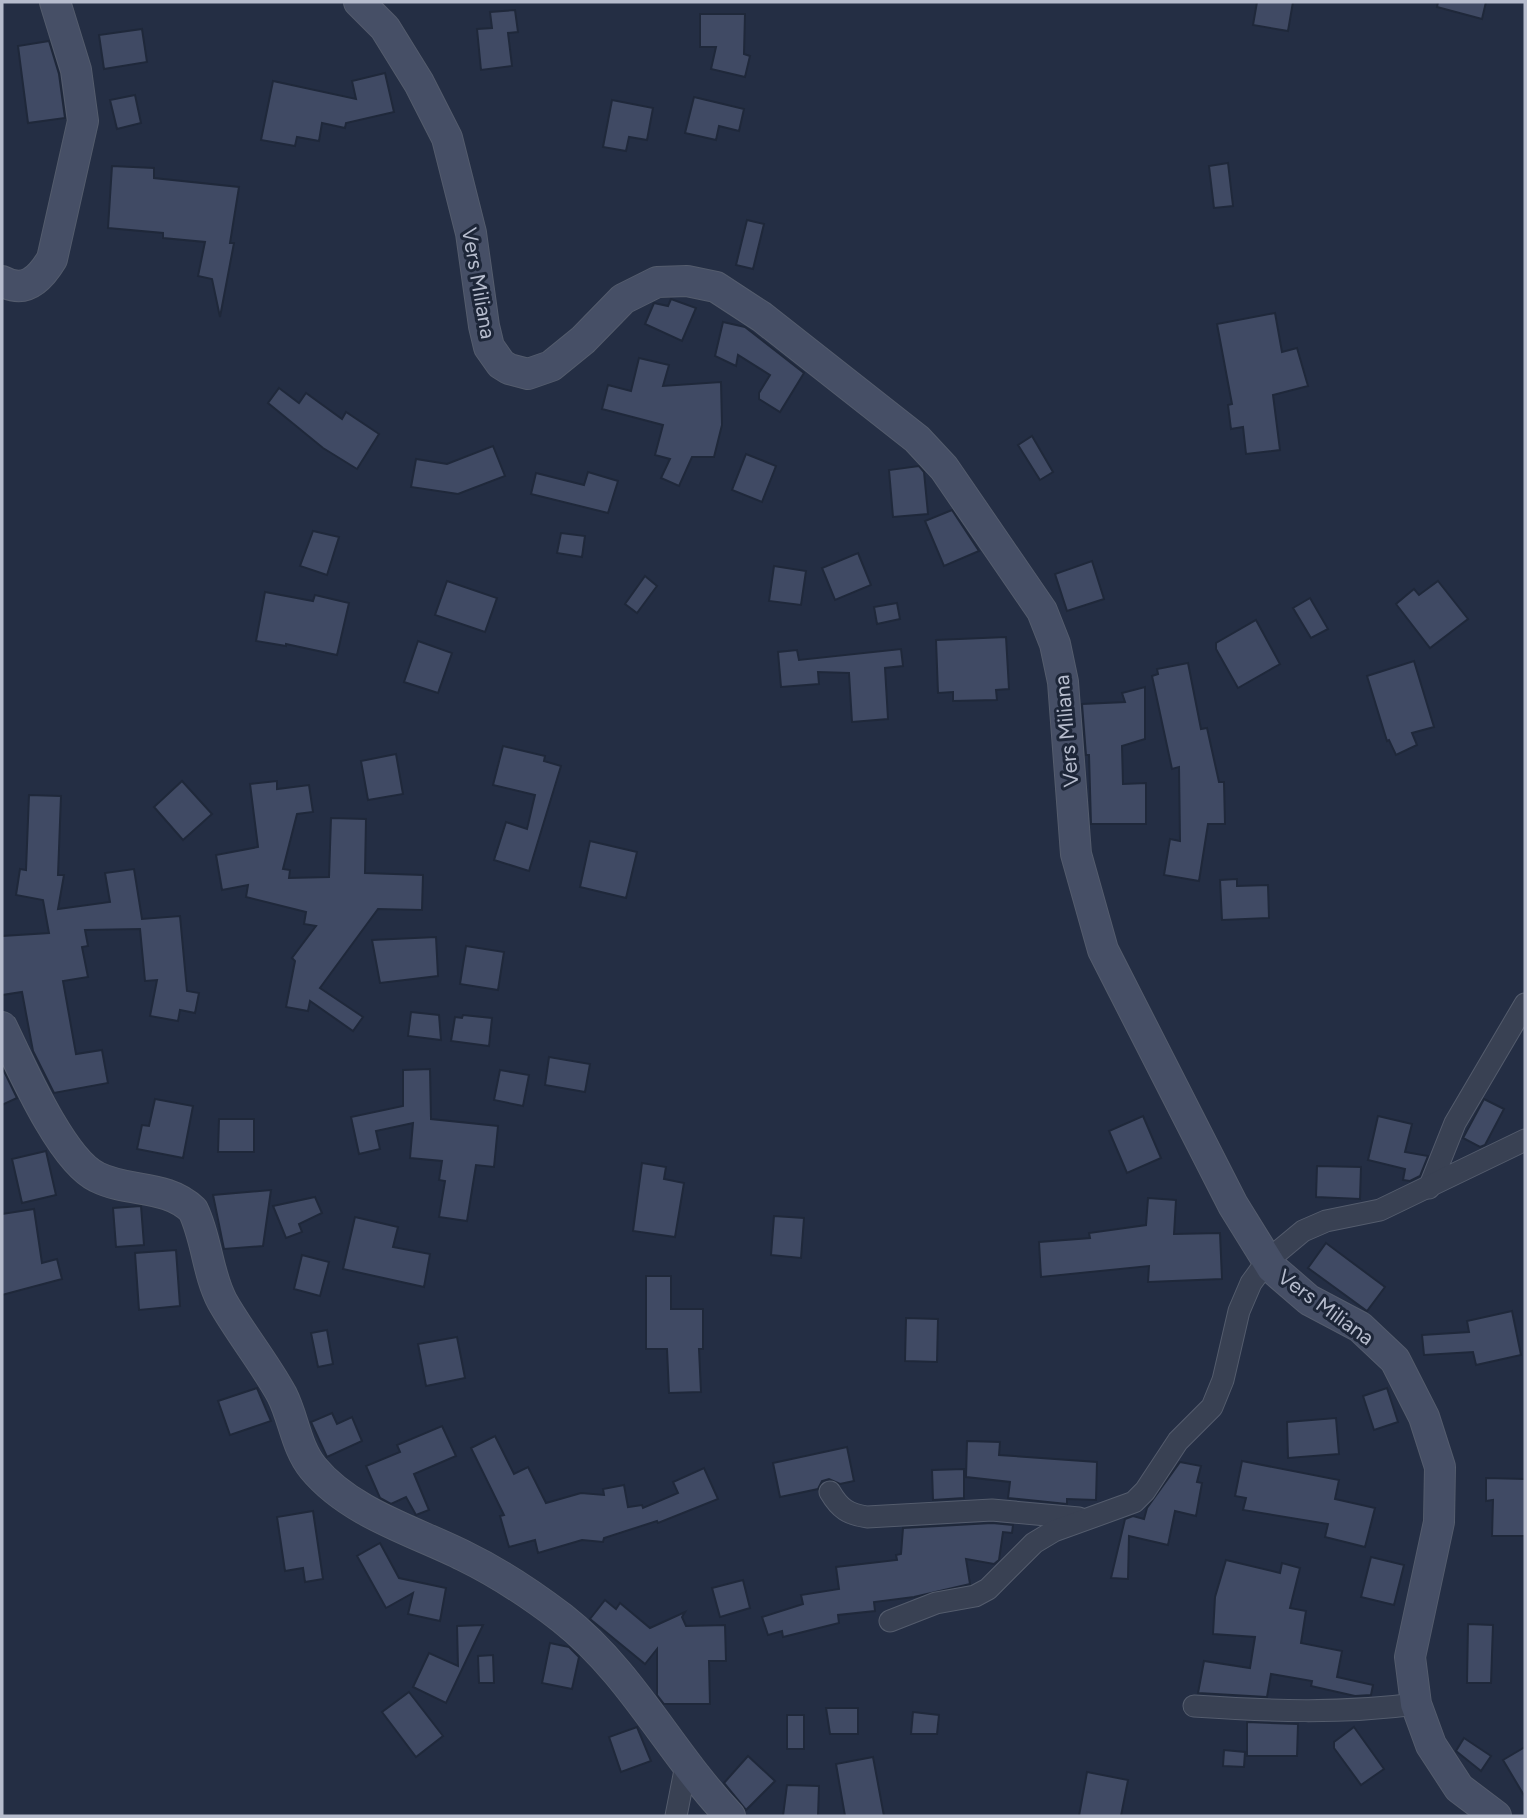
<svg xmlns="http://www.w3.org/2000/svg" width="1527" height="1818" font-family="Figtree,sans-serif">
	<rect width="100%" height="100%" fill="#242e44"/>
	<!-- building -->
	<g fill="#404a64" stroke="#1f283a" stroke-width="2">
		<path d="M1257,2H1293L1288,31L1253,25Z"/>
		<path d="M1438,2H1486L1482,19L1437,7Z"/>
		<path d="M515,10L518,32L508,33L512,66L481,70L477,29L492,28L490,12Z"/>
		<path d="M700,14H745L744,54L750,56L745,77L711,69L716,47H700Z"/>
		<path d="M142,29L147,62L104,69L99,35Z"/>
		<path d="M49,41L59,74L65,118L28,123L18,46Z"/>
		<path d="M385,73L394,112L346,123L345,128L322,123L319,141L297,137L295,146L261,140L273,81L356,99L352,81Z"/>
		<path d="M135,95L141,123L117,129L110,100Z"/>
		<path d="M694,97L744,109L739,131L719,126L716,140L685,133Z"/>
		<path d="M612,100L653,108L647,140L629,137L626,151L603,147Z"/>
		<path d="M1228,163L1233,206L1214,208L1209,166Z"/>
		<path d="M112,166L154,168V178L239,187L230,243H234L220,317L212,279L198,276L205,242L163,238V233L108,228Z"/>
		<path d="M747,220L764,224L753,269L736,265Z"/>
		<path d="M671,299L696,308L682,341L645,324L654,303L668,306Z"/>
		<path d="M1275,313L1282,352L1297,348L1308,386L1273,395L1280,450L1246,454L1243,427L1231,429L1228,405L1232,404L1217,324Z"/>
		<path d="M723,322L745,327L804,373L780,412L759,399V393L770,375L738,355L736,366L715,356Z"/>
		<path d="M639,358L669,365L663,386L721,382L722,425L714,457H692L679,486L661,478L670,459L655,455L663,425L602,409L608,385L631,391Z"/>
		<path d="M279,388L299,403L306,393L342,419L346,412L379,434L357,469L323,448L268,403Z"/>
		<path d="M1032,436L1053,472L1040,480L1018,445Z"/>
		<path d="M493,446L505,476L458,494L411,487L416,459L447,464Z"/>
		<path d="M746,454L776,466L762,502L732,490Z"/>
		<path d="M919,466L924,472L928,514L893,517L889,470Z"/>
		<path d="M588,472L618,481L608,513L531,494L536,473L584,485Z"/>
		<path d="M952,510L979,551L944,566L925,521Z"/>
		<path d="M313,531L339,537L327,575L300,566Z"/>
		<path d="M561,533L585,536L582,557L557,553Z"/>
		<path d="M858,553L871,585L835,600L822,568Z"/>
		<path d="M1092,561L1104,599L1067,611L1055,574Z"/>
		<path d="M774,566L806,571L801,605L769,601Z"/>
		<path d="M645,576L657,586L637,613L625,604Z"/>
		<path d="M447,581L497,598L485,632L435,615Z"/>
		<path d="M1438,581L1468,619L1430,648L1396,604L1414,589L1419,595Z"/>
		<path d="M265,592L313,601L315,595L349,603L337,655L286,644V646L256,641Z"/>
		<path d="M1310,598L1328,629L1311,638L1293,608Z"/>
		<path d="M897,603L900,619L877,624L874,607Z"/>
		<path d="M1256,620L1280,664L1238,688L1216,649V643Z"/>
		<path d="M1006,637L1009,689L996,690L997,700L953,701V692L938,693L936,640Z"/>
		<path d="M418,641L452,653L438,693L404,682Z"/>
		<path d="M901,649L903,666L885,668L888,719L852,722L849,673L818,672L819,684L781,687L778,652L797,650L799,660Z"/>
		<path d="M1414,661L1434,727L1412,733L1417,745L1396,755L1389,740L1387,741L1367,676Z"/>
		<path d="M1188,663L1201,729L1207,728L1219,782H1224L1225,824H1208L1199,881L1164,875L1170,839L1180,841L1179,767L1172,769L1152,676L1158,674L1157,669Z"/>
		<path d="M1145,687V739L1122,746L1123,784L1146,783V824H1091L1089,755H1086L1082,704L1125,702L1122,693Z"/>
		<path d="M503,746L545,756L544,761L561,766L529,871L494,860L506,822L527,829L535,795L493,785Z"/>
		<path d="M396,754L403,794L368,800L361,761Z"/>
		<path d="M182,781L212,814L183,840L154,807Z"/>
		<path d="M277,781V789L309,785L313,812L297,814L283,869L290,870L289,878L329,877L331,818L366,819L365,873L423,875L422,910L378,909L320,988L363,1017L353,1031L310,1001L308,1011L286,1007L295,961L292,958L316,926L304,924L306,912L246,897L248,885L222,890L216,855L258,847L250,784Z"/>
		<path d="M29,795L61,796L58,875H64L58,909L110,902L105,873L134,869L142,919L180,916L187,991L199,993L195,1013L180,1010L178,1021L150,1016L157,980L145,981L140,929L85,930L88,946L82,947L88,977L63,981L76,1054L102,1050L108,1083L54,1093L33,1051L22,992L2,995V936L49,933L43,900L16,895L20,869L26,870Z"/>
		<path d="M590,841L637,852L626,898L580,887Z"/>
		<path d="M1237,879V886L1268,885L1269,918L1222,920L1220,880Z"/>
		<path d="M436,937L438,976L380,983L372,940Z"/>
		<path d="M466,946L504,952L498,990L460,984Z"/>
		<path d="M411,1012L439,1015L441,1040L408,1036Z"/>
		<path d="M463,1015L492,1018L489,1046L451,1041L455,1017L462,1018Z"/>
		<path d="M549,1057L590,1064L585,1092L545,1085Z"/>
		<path d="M2,1067L17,1098L2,1105Z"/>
		<path d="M430,1069L431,1119L498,1126L494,1167L476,1165L467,1221L439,1217L445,1181L439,1180L442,1161L410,1158L413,1123L376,1131L380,1149L359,1154L351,1117L403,1106V1070Z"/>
		<path d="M500,1070L529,1075L523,1106L494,1100Z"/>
		<path d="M155,1099L193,1106L183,1158L137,1149L142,1125L149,1126Z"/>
		<path d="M1484,1099L1504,1109L1485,1145L1480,1147L1463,1138Z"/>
		<path d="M1143,1116L1161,1158L1127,1173L1109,1131Z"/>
		<path d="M1378,1116L1412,1124L1405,1152L1428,1156L1420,1176L1410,1181L1403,1180L1405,1169L1368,1160Z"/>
		<path d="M219,1119H254V1152H218Z"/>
		<path d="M46,1151L56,1195L22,1203L12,1159Z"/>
		<path d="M642,1163L666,1167L664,1179L684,1183L675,1237L633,1231Z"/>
		<path d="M1317,1166L1361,1167L1360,1199L1316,1197Z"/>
		<path d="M271,1190L263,1246L224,1249L213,1195Z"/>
		<path d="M315,1197L322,1213L299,1224L302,1232L286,1238L273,1206Z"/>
		<path d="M1148,1198L1176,1200L1174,1234L1220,1233L1222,1279L1148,1282L1149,1266L1041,1277L1039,1242L1090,1238L1089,1233L1146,1225Z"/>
		<path d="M141,1206L144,1245L116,1247L113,1208Z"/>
		<path d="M34,1209L42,1263L57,1259L62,1279L2,1295V1214Z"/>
		<path d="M774,1216L804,1218L801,1258L771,1255Z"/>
		<path d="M355,1217L398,1227L393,1247L430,1254L424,1287L343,1269Z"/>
		<path d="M1326,1243L1385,1287L1367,1311L1308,1268Z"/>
		<path d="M176,1250L180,1306L139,1310L135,1253Z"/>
		<path d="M302,1255L329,1262L320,1296L294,1289Z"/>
		<path d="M646,1276H671V1309H703V1349H699L701,1392L669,1393L667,1349H646Z"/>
		<path d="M1512,1311L1521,1355L1476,1365L1473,1352L1424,1355L1422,1335L1469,1332L1467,1321Z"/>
		<path d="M906,1318L938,1319L937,1362L905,1361Z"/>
		<path d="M327,1330L333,1364L318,1367L311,1333Z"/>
		<path d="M457,1337L465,1378L426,1386L418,1344Z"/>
		<path d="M257,1388L271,1421L230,1435L218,1401Z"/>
		<path d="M1387,1388L1398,1422L1374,1430L1363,1396Z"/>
		<path d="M332,1413L337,1424L352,1417L362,1441L327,1457L311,1422Z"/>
		<path d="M1336,1418L1339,1454L1288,1458L1287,1422Z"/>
		<path d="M442,1426L456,1456L414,1474L429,1510L416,1515L406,1497L391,1504L380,1498L366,1466L400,1452L397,1445Z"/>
		<path d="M495,1436L514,1474L528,1467L546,1503L581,1493L604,1495L603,1489L624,1485L628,1507L642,1505L643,1508L678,1493L673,1482L704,1468L718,1499L658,1523L657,1521L604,1538L603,1542L582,1540L538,1553L535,1540L509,1547L500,1516L504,1515L471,1448Z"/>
		<path d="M967,1441L1000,1442L999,1455L1097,1462L1096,1500L1067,1499V1504L1008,1498L1010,1482L966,1477Z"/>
		<path d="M847,1447L854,1481L840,1484L829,1479L822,1481L818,1489L780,1497L773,1463Z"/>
		<path d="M1242,1461L1339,1480L1335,1499L1375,1508L1365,1547L1325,1537L1328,1524L1243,1510L1246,1498L1235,1496Z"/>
		<path d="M1180,1462L1201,1466L1197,1482L1202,1483L1196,1516L1175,1511L1168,1545L1129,1536L1128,1579L1111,1578L1125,1519L1133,1516L1144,1519L1147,1508Z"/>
		<path d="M964,1469V1498L933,1500L932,1470Z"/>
		<path d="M1486,1478L1525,1479V1536H1492L1493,1500L1486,1501Z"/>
		<path d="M313,1511L323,1579L305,1582L303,1568L285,1571L277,1517Z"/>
		<path d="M992,1523L1013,1525L1012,1533L1003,1532L999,1560L994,1564L966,1559L970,1584L914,1597L874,1602L875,1611L838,1615L839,1623L783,1637L782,1631L768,1635L762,1617L803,1604L801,1595L839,1589L836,1567L897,1560L896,1555L901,1554L903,1528Z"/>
		<path d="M380,1543L399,1578L446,1588L440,1621L408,1614L413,1593L386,1608L357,1556Z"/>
		<path d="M1371,1557L1404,1565L1394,1605L1361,1597Z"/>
		<path d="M1226,1560L1280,1573L1282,1563L1300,1568L1290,1608L1306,1611L1301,1643L1342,1651L1337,1677L1373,1685L1371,1695L1355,1696L1311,1686L1312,1681L1271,1674L1267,1697L1198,1693L1204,1661L1250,1668L1255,1637L1213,1634L1215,1597Z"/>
		<path d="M743,1580L750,1608L720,1617L712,1588Z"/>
		<path d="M605,1600L616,1609L620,1603L650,1628L685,1612L682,1617L686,1626L725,1625L726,1661H709L710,1704H664L657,1695V1649L645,1664L590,1619Z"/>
		<path d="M1468,1624L1493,1625L1491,1683H1467Z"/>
		<path d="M483,1625L446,1703L413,1687L429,1653L458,1666L457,1626Z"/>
		<path d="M550,1643L569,1647L579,1657L572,1689L542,1683Z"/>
		<path d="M493,1655L494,1683H479L478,1656Z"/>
		<path d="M409,1692L443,1736L416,1757L382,1712Z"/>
		<path d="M826,1708H858V1734H830Z"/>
		<path d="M913,1712L939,1715L937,1734H911Z"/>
		<rect x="787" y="1715" width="17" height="34"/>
		<path d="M1247,1722L1298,1724L1297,1756H1247Z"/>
		<path d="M637,1727L651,1761L621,1772L609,1737Z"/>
		<path d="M1354,1727L1384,1769L1361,1785L1334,1748V1742Z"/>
		<path d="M1464,1738L1491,1756L1481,1771L1456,1751Z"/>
		<path d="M1525,1747V1797L1503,1760Z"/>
		<path d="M1224,1750L1245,1752L1244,1767L1223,1766Z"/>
		<path d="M748,1756L775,1781L746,1810L724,1783Z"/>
		<path d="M873,1757L884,1816H845L836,1764Z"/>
		<path d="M1087,1772L1128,1780L1121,1816H1079Z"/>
		<path d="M787,1785L819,1786L818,1816H783Z"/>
	</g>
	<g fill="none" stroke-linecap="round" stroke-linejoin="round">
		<!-- minor casing -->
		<g stroke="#545c6d" stroke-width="23">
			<g id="minor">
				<path d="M1429,1188L1455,1123L1525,1004"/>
				<path d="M830,1492C840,1509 848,1514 867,1517L992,1510L1079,1518"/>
				<path d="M890,1621L936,1603L975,1596L988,1589L1034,1543L1054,1531L1134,1502L1145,1491L1178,1441L1212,1407L1223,1380L1239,1311L1251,1283L1267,1261L1303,1231L1326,1221L1380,1210L1525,1140"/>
				<path d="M1194,1706C1269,1711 1341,1714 1416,1704"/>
				<path d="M676,1816L686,1765"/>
			</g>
		</g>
		<!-- secondary casing -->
		<g stroke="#545c6d" stroke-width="32">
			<g id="secondary">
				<path d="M359,2L385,28L419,83L447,138L471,233L484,326L489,347L501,364L509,369L528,374L551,366L583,340L623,299L657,282L687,281L716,287L762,317L917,439L944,468L1042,611L1055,644L1063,682L1076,854L1103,950L1233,1205L1272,1268L1309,1300L1360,1327L1395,1360L1424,1417L1440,1467L1439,1522L1410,1657L1416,1704L1431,1745L1459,1788L1496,1816"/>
				<path d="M2,281C25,294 40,279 52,259L83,121L76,70L55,2"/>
				<path d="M2,1027C20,1064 61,1160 97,1177C129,1193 166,1184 193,1210C207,1239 207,1272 222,1301C240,1333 264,1362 282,1395C294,1419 296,1447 313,1468C350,1513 414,1531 464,1556C499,1573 532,1595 562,1618C632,1673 670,1753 730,1816"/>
			</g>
		</g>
		<!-- minor -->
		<use href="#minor" stroke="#394153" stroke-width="21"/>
		<!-- secondary -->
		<use href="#secondary" stroke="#464f66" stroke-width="30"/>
	</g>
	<g text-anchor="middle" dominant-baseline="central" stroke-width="6" stroke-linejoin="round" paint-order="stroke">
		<!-- street labels -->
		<g font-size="21" fill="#b6bccd" stroke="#1d2638">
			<text transform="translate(479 283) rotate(80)">Vers Miliana</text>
			<text transform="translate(1066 731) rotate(-95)">Vers Miliana</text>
			<text transform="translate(1326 1307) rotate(36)">Vers Miliana</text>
		</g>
	</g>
	<!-- border -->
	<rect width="1527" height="1818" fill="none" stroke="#b6bccd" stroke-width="7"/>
</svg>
